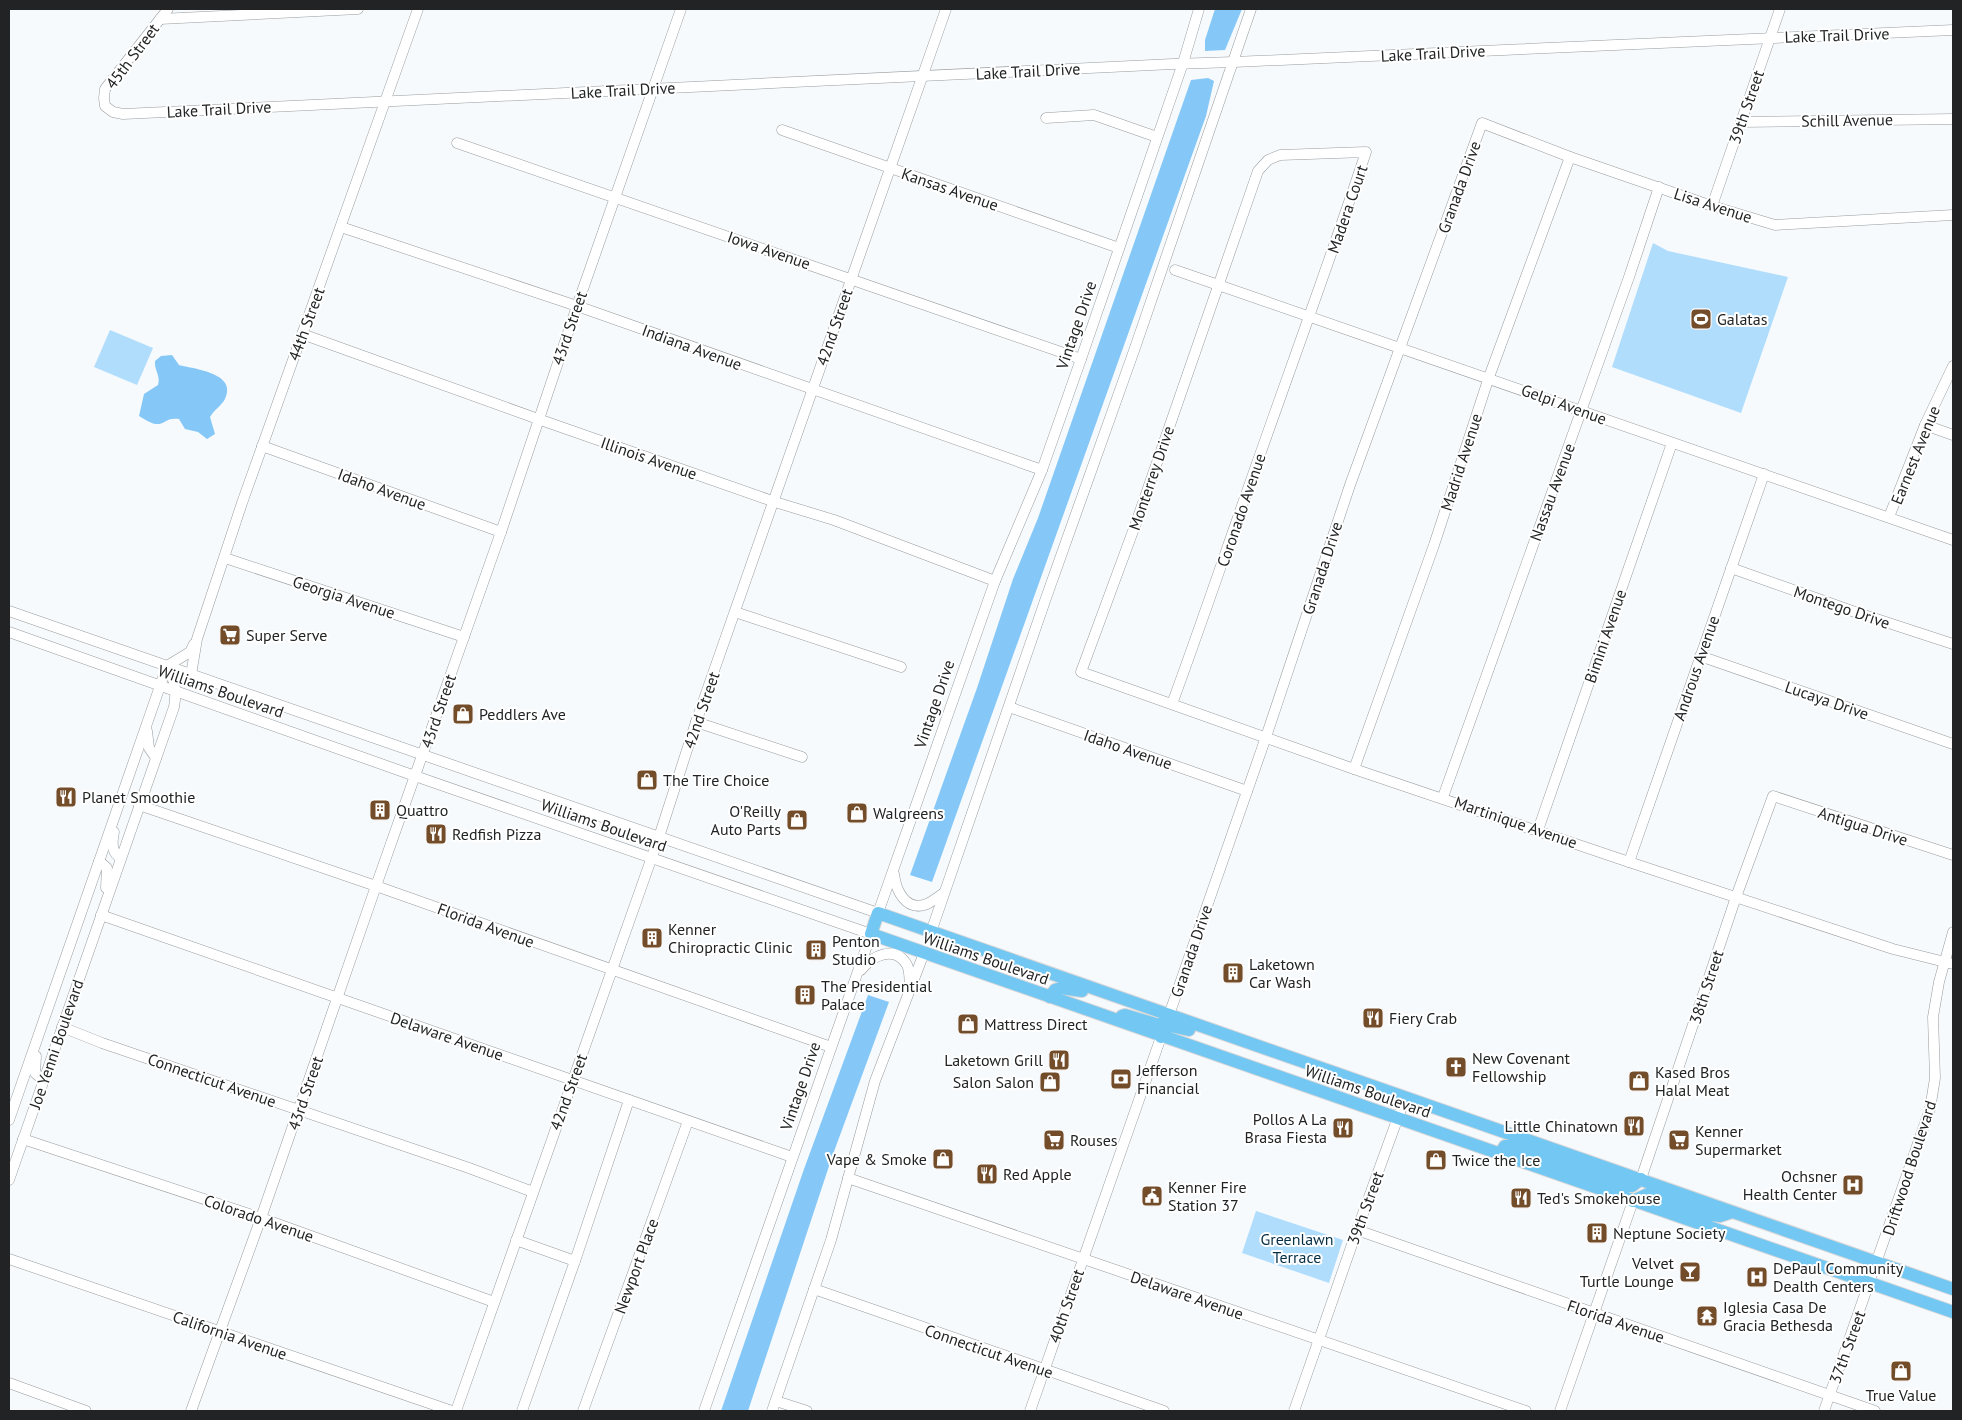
<svg xmlns="http://www.w3.org/2000/svg" width="1962" height="1420" font-family="'PT Sans',sans-serif">
	<rect width="100%" height="100%" fill="#f6fafd"/>
	<!-- green -->
	<g fill="#b1ddfd">
		<path d="M1653,243L1668,251L1788,277L1741,413L1612,367Z"/>
		<path d="M110,330L153,348L137,385L94,367Z"/>
		<path d="M1256,1211L1343,1240L1329,1283L1242,1253Z"/>
	</g>
	<!-- water -->
	<g fill="#85c8f8">
		<path d="M1215,9H1242L1225,50L1205,51V40Z"/>
		<path d="M1208,78L1214,81L1206,116L932,882L910,875L977,688L1013,579L1038,518L1191,80Z"/>
		<path d="M172,355L179,365C194,369 238,373 225,399C222,405 214,410 210,417L215,434L207,439L198,432L185,429L179,419C160,416 166,434 139,416L144,394L158,385C161,376 154,370 155,361L161,356Z"/>
		<path d="M868,995L889,1002L832,1157L748,1411H721L804,1169Z"/>
	</g>
	<g fill="none" stroke-linecap="round" stroke-linejoin="round">
		<!-- minor casing -->
		<g stroke="#989c9e" stroke-width="11">
			<g id="minor">
				<path d="M168,9L105,89L104,98L105,106L113,112L123,114L1173,64L1234,62L1953,30"/>
				<path d="M160,19L358,9"/>
				<path d="M1046,118L1094,115L1157,137"/>
				<path d="M1741,122L1953,119"/>
				<path d="M782,130L1119,248"/>
				<path d="M457,143L1081,359"/>
				<path d="M1712,206L1780,9"/>
				<path d="M341,227L577,306L1042,470"/>
				<path d="M1175,270L1953,540"/>
				<path d="M302,334L538,419L775,502L834,520L995,581"/>
				<path d="M1925,425L1953,435"/>
				<path d="M262,446L501,532"/>
				<path d="M1889,517L1925,425L1953,366"/>
				<path d="M225,558L464,637"/>
				<path d="M1731,568L1855,612L1953,644"/>
				<path d="M9,611L878,913L995,581L1042,470L1081,359L1183,63L1199,9"/>
				<path d="M735,612L901,667"/>
				<path d="M9,632L415,776L871,934L704,1411"/>
				<path d="M1700,656L1953,744"/>
				<path d="M167,666L190,652L194,644"/>
				<path d="M191,675L197,639L242,503L418,9"/>
				<path d="M1172,704C1201,625 1228,545 1256,466C1293,361 1331,257 1366,152L1280,155L1268,160L1258,171L1136,523L1081,672L1354,769L1629,862L1893,949L1953,964"/>
				<path d="M1009,707L1247,791"/>
				<path d="M696,722L802,757"/>
				<path d="M147,731L149,748L156,758"/>
				<path d="M1354,769L1434,545L1489,377L1570,157"/>
				<path d="M1443,797L1629,277L1659,187"/>
				<path d="M139,805L376,886L831,1047"/>
				<path d="M1538,830L1672,443"/>
				<path d="M114,832C112,842 111,853 121,858"/>
				<path d="M99,861L107,868L106,888"/>
				<path d="M1629,862L1764,474"/>
				<path d="M894,874C896,891 906,912 927,904C933,901 939,896 944,893"/>
				<path d="M101,915L792,1157"/>
				<path d="M931,932L1046,598L1136,345L1251,9"/>
				<path d="M861,970C872,956 895,944 907,965C910,971 909,978 910,985"/>
				<path d="M1169,1015L1266,737L1350,485L1482,123L1570,157L1712,206L1775,225L1953,215"/>
				<path d="M62,1027L102,1043L469,1168L533,1192"/>
				<path d="M36,1056L35,1073L43,1080"/>
				<path d="M9,1120L167,666"/>
				<path d="M23,1139L261,1218L494,1302"/>
				<path d="M848,1178L1526,1411"/>
				<path d="M1641,1179L1736,897L1773,796L1953,855"/>
				<path d="M9,1180L174,707C177,690 175,681 167,666"/>
				<path d="M1357,1230L1875,1411"/>
				<path d="M516,1240L575,1261"/>
				<path d="M9,1259L452,1411"/>
				<path d="M814,1289L1164,1411"/>
				<path d="M9,1383L86,1411"/>
				<path d="M776,1401L807,1411"/>
				<path d="M191,1411L261,1218L376,886L501,532L577,306L681,9"/>
				<path d="M456,1411L659,837L696,722L946,9"/>
				<path d="M522,1411L575,1261L629,1100"/>
				<path d="M583,1411L688,1121"/>
				<path d="M772,1411L831,1240L875,1081L924,953"/>
				<path d="M1030,1411L1161,1037"/>
				<path d="M1294,1411L1357,1230L1405,1098"/>
				<path d="M1560,1411L1633,1201"/>
				<path d="M1824,1411L1930,1109L1935,1078L1933,1017L1939,982L1953,932"/>
			</g>
		</g>
		<!-- major casing -->
		<g stroke="#d7d7d8" stroke-width="14">
			<g id="major">
				<path d="M1050,997L1055,990L1061,988L1082,991"/>
				<path d="M1122,1016L1125,1015L1159,1025L1165,1021L1169,1015"/>
				<path d="M1161,1037L1165,1030L1170,1026L1189,1030"/>
				<path d="M1500,1154L1505,1146H1510L1627,1186H1632L1641,1179"/>
				<path d="M1633,1201L1648,1194L1710,1215L1720,1216L1732,1212"/>
				<path d="M1953,1289L878,913L871,934L1953,1312"/>
			</g>
		</g>
		<!-- minor -->
		<use href="#minor" stroke="#fff" stroke-width="10"/>
		<!-- major -->
		<use href="#major" stroke="#73c7f3" stroke-width="12"/>
	</g>
	<!-- icons -->
	<defs>
		<g id="stadium-square" transform="scale(1.125)"><rect x="-9" y="-9" width="18" height="18" rx="4" fill="#734c2a" stroke="#fff"/><path d="M0-5a6.5 5 0 1 0 0 10a6.5 5 0 1 0 0-10ZM-3.5-1.8h7v3.6h-7Z" fill="#fff"/></g>
		<g id="supermarket-square" transform="scale(1.125)"><rect x="-9" y="-9" width="18" height="18" rx="4" fill="#734c2a" stroke="#fff"/><path d="M-6-5.5h2.5l.6 2H6L4.5 2H-2.5L-4.4-4H-6ZM-1.5 3.2a1.3 1.3 0 1 0 .1 0ZM3 3.2a1.3 1.3 0 1 0 .1 0Z" fill="#fff"/></g>
		<g id="shop-square" transform="scale(1.125)"><rect x="-9" y="-9" width="18" height="18" rx="4" fill="#734c2a" stroke="#fff"/><path d="M-5-2.5h2.3a2.7 3.5 0 0 1 5.4 0H5L5.5 6h-11ZM-1.5-2.5h3a1.5 2.3 0 0 0-3 0Z" fill="#fff"/></g>
		<g id="restaurant-square" transform="scale(1.125)"><rect x="-9" y="-9" width="18" height="18" rx="4" fill="#734c2a" stroke="#fff"/><path d="M-5-6h1v4h1v-4h1v4h1v-4h1v5L-1.5 .5V6h-2V.5L-5-1ZM5-6V6H3V1.5H1.5Q1.5-4 5-6Z" fill="#fff"/></g>
		<g id="building-square" transform="scale(1.125)"><rect x="-9" y="-9" width="18" height="18" rx="4" fill="#734c2a" stroke="#fff"/><path d="M-4-6H4V6H1V3H-1V6H-4ZM-2.5-4.3h1.7v1.8h-1.7ZM.8-4.3h1.7v1.8H.8ZM-2.5-1h1.7V.8h-1.7ZM.8-1h1.7V.8H.8Z" fill="#fff"/></g>
		<g id="church-square" transform="scale(1.125)"><rect x="-9" y="-9" width="18" height="18" rx="4" fill="#734c2a" stroke="#fff"/><path d="M-1.2-6h2.4v3.5h3.3v2.4h-3.3V6h-2.4V-.1h-3.3v-2.4h3.3Z" fill="#fff"/></g>
		<g id="bank-square" transform="scale(1.125)"><rect x="-9" y="-9" width="18" height="18" rx="4" fill="#734c2a" stroke="#fff"/><path d="M-6-4H6V4H-6ZM0-2.3a2.3 2.3 0 1 0 0 4.6a2.3 2.3 0 1 0 0-4.6Z" fill="#fff"/></g>
		<g id="hospital-square" transform="scale(1.125)"><rect x="-9" y="-9" width="18" height="18" rx="4" fill="#734c2a" stroke="#fff"/><path d="M-5-5h3v3.5h4V-5h3V5h-3V1.5h-4V5h-3Z" fill="#fff"/></g>
		<g id="civic-square" transform="scale(1.125)"><rect x="-9" y="-9" width="18" height="18" rx="4" fill="#734c2a" stroke="#fff"/><path d="M-.6-6.5H3V-4.5H.6V-3L4-1V1h2V6H-6V1h2V-1L-.6-3ZM-1.2 2.5V6h2.4V2.5Z" fill="#fff"/></g>
		<g id="bar-square" transform="scale(1.125)"><rect x="-9" y="-9" width="18" height="18" rx="4" fill="#734c2a" stroke="#fff"/><path d="M-6-5H6L.8 .8V4.5H3.5V6h-7V4.5H-.8V.8Z" fill="#fff"/></g>
		<g id="temple-square" transform="scale(1.125)"><rect x="-9" y="-9" width="18" height="18" rx="4" fill="#734c2a" stroke="#fff"/><path d="M0-6L5-2H3V0L6.5 2.5H4V6H1.5V3h-3V6H-4V2.5H-6.5L-3 0V-2H-5Z" fill="#fff"/></g>
	</defs>
	<g fill-rule="evenodd">
		<use href="#stadium-square" x="1701" y="319"/>
		<use href="#supermarket-square" x="230" y="635"/>
		<use href="#shop-square" x="463" y="714"/>
		<use href="#shop-square" x="647" y="780"/>
		<use href="#restaurant-square" x="66" y="797"/>
		<use href="#building-square" x="380" y="810"/>
		<use href="#shop-square" x="857" y="813"/>
		<use href="#shop-square" x="797" y="820"/>
		<use href="#restaurant-square" x="436" y="834"/>
		<use href="#building-square" x="652" y="938"/>
		<use href="#building-square" x="816" y="950"/>
		<use href="#building-square" x="1233" y="973"/>
		<use href="#building-square" x="805" y="995"/>
		<use href="#restaurant-square" x="1373" y="1018"/>
		<use href="#shop-square" x="968" y="1024"/>
		<use href="#restaurant-square" x="1059" y="1060"/>
		<use href="#church-square" x="1456" y="1067"/>
		<use href="#bank-square" x="1121" y="1079"/>
		<use href="#shop-square" x="1639" y="1081"/>
		<use href="#shop-square" x="1050" y="1082"/>
		<use href="#restaurant-square" x="1634" y="1126"/>
		<use href="#restaurant-square" x="1343" y="1128"/>
		<use href="#supermarket-square" x="1054" y="1140"/>
		<use href="#supermarket-square" x="1679" y="1140"/>
		<use href="#shop-square" x="943" y="1159"/>
		<use href="#shop-square" x="1436" y="1160"/>
		<use href="#restaurant-square" x="987" y="1174"/>
		<use href="#hospital-square" x="1853" y="1185"/>
		<use href="#civic-square" x="1152" y="1196"/>
		<use href="#restaurant-square" x="1521" y="1198"/>
		<use href="#building-square" x="1597" y="1233"/>
		<use href="#bar-square" x="1690" y="1272"/>
		<use href="#hospital-square" x="1757" y="1277"/>
		<use href="#temple-square" x="1707" y="1316"/>
		<use href="#shop-square" x="1901" y="1371"/>
	</g>
	<g text-anchor="middle" dominant-baseline="central" stroke-width="4" stroke-linejoin="round" paint-order="stroke">
		<!-- street labels -->
		<g font-size="16" fill="#222324" stroke="#fff">
			<text transform="translate(1837 35) rotate(-2)">Lake Trail Drive</text>
			<text transform="translate(1433 53) rotate(-3)">Lake Trail Drive</text>
			<text transform="translate(132 56) rotate(-53)">45th Street</text>
			<text transform="translate(1028 71) rotate(-3)">Lake Trail Drive</text>
			<text transform="translate(623 90) rotate(-3)">Lake Trail Drive</text>
			<text transform="translate(1746 107) rotate(-71)">39th Street</text>
			<text transform="translate(219 109) rotate(-3)">Lake Trail Drive</text>
			<text transform="translate(1847 120) rotate(-1)">Schill Avenue</text>
			<text transform="translate(1459 187) rotate(-70)">Granada Drive</text>
			<text transform="translate(950 189) rotate(19)">Kansas Avenue</text>
			<text transform="translate(1713 205) rotate(18)">Lisa Avenue</text>
			<text transform="translate(1347 209) rotate(-71)">Madera Court</text>
			<text transform="translate(769 250) rotate(19)">Iowa Avenue</text>
			<text transform="translate(306 324) rotate(-70)">44th Street</text>
			<text transform="translate(1076 325) rotate(-71)">Vintage Drive</text>
			<text transform="translate(834 327) rotate(-71)">42nd Street</text>
			<text transform="translate(569 328) rotate(-71)">43rd Street</text>
			<text transform="translate(692 347) rotate(20)">Indiana Avenue</text>
			<text transform="translate(1564 404) rotate(20)">Gelpi Avenue</text>
			<text transform="translate(1915 455) rotate(-68)">Earnest Avenue</text>
			<text transform="translate(649 458) rotate(19)">Illinois Avenue</text>
			<text transform="translate(1461 462) rotate(-72)">Madrid Avenue</text>
			<text transform="translate(1151 478) rotate(-71)">Monterrey Drive</text>
			<text transform="translate(382 489) rotate(20)">Idaho Avenue</text>
			<text transform="translate(1552 492) rotate(-70)">Nassau Avenue</text>
			<text transform="translate(1241 510) rotate(-71)">Coronado Avenue</text>
			<text transform="translate(1322 568) rotate(-72)">Granada Drive</text>
			<text transform="translate(344 597) rotate(18)">Georgia Avenue</text>
			<text transform="translate(1842 607) rotate(19)">Montego Drive</text>
			<text transform="translate(1605 636) rotate(-71)">Bimini Avenue</text>
			<text transform="translate(1696 668) rotate(-71)">Androus Avenue</text>
			<text transform="translate(221 691) rotate(19)">Williams Boulevard</text>
			<text transform="translate(1827 700) rotate(19)">Lucaya Drive</text>
			<text transform="translate(934 704) rotate(-71)">Vintage Drive</text>
			<text transform="translate(701 710) rotate(-71)">42nd Street</text>
			<text transform="translate(438 711) rotate(-71)">43rd Street</text>
			<text transform="translate(1128 749) rotate(19)">Idaho Avenue</text>
			<text transform="translate(1516 822) rotate(19)">Martinique Avenue</text>
			<text transform="translate(604 825) rotate(19)">Williams Boulevard</text>
			<text transform="translate(1863 826) rotate(18)">Antigua Drive</text>
			<text transform="translate(486 925) rotate(20)">Florida Avenue</text>
			<text transform="translate(1191 951) rotate(-71)">Granada Drive</text>
			<text transform="translate(986 958) rotate(19)">Williams Boulevard</text>
			<text transform="translate(1706 987) rotate(-72)">38th Street</text>
			<text transform="translate(447 1036) rotate(19)">Delaware Avenue</text>
			<text transform="translate(56 1044) rotate(-71)">Joe Yenni Boulevard</text>
			<text transform="translate(212 1080) rotate(19)">Connecticut Avenue</text>
			<text transform="translate(800 1086) rotate(-71)">Vintage Drive</text>
			<text transform="translate(1368 1091) rotate(19)">Williams Boulevard</text>
			<text transform="translate(568 1092) rotate(-70)">42nd Street</text>
			<text transform="translate(305 1093) rotate(-71)">43rd Street</text>
			<text transform="translate(1909 1168) rotate(-72)">Driftwood Boulevard</text>
			<text transform="translate(1365 1208) rotate(-70)">39th Street</text>
			<text transform="translate(259 1218) rotate(19)">Colorado Avenue</text>
			<text transform="translate(636 1266) rotate(-70)">Newport Place</text>
			<text transform="translate(1187 1295) rotate(19)">Delaware Avenue</text>
			<text transform="translate(1066 1306) rotate(-71)">40th Street</text>
			<text transform="translate(1616 1321) rotate(19)">Florida Avenue</text>
			<text transform="translate(230 1335) rotate(19)">California Avenue</text>
			<text transform="translate(1847 1347) rotate(-70)">37th Street</text>
			<text transform="translate(989 1351) rotate(19)">Connecticut Avenue</text>
		</g>
		<!-- poi labels -->
		<g font-size="16" fill="#222324" stroke="#fff" text-anchor="start">
			<text x="1717" y="319">Galatas</text>
			<text x="246" y="635">Super Serve</text>
			<text x="479" y="714">Peddlers Ave</text>
			<text x="663" y="780">The Tire Choice</text>
			<text x="82" y="797">Planet Smoothie</text>
			<text x="396" y="810">Quattro</text>
			<text x="781" y="811" text-anchor="end">O'Reilly<tspan x="781" dy="18">Auto Parts</tspan></text>
			<text x="873" y="813">Walgreens</text>
			<text x="452" y="834">Redfish Pizza</text>
			<text x="668" y="929">Kenner<tspan x="668" dy="18">Chiropractic Clinic</tspan></text>
			<text x="832" y="941">Penton<tspan x="832" dy="18">Studio</tspan></text>
			<text x="1249" y="964">Laketown<tspan x="1249" dy="18">Car Wash</tspan></text>
			<text x="821" y="986">The Presidential<tspan x="821" dy="18">Palace</tspan></text>
			<text x="1389" y="1018">Fiery Crab</text>
			<text x="984" y="1024">Mattress Direct</text>
			<text x="1472" y="1058">New Covenant<tspan x="1472" dy="18">Fellowship</tspan></text>
			<text x="1043" y="1060" text-anchor="end">Laketown Grill</text>
			<text x="1137" y="1070">Jefferson<tspan x="1137" dy="18">Financial</tspan></text>
			<text x="1655" y="1072">Kased Bros<tspan x="1655" dy="18">Halal Meat</tspan></text>
			<text x="1034" y="1082" text-anchor="end">Salon Salon</text>
			<text x="1327" y="1119" text-anchor="end">Pollos A La<tspan x="1327" dy="18">Brasa Fiesta</tspan></text>
			<text x="1618" y="1126" text-anchor="end">Little Chinatown</text>
			<text x="1695" y="1131">Kenner<tspan x="1695" dy="18">Supermarket</tspan></text>
			<text x="1070" y="1140">Rouses</text>
			<text x="927" y="1159" text-anchor="end">Vape &amp; Smoke</text>
			<text x="1452" y="1160">Twice the Ice</text>
			<text x="1003" y="1174">Red Apple</text>
			<text x="1837" y="1176" text-anchor="end">Ochsner<tspan x="1837" dy="18">Health Center</tspan></text>
			<text x="1168" y="1187">Kenner Fire<tspan x="1168" dy="18">Station 37</tspan></text>
			<text x="1537" y="1198">Ted's Smokehouse</text>
			<text x="1613" y="1233">Neptune Society</text>
			<text x="1674" y="1263" text-anchor="end">Velvet<tspan x="1674" dy="18">Turtle Lounge</tspan></text>
			<text x="1773" y="1268">DePaul Community<tspan x="1773" dy="18">Dealth Centers</tspan></text>
			<text x="1723" y="1307">Iglesia Casa De<tspan x="1723" dy="18">Gracia Bethesda</tspan></text>
			<text x="1901" y="1395" text-anchor="middle">True Value</text>
		</g>
		<!-- park labels -->
		<g font-size="16" fill="#072f46" stroke="#fff">
			<text x="1297" y="1239">Greenlawn<tspan x="1297" dy="18">Terrace</tspan></text>
		</g>
	</g>
	<!-- border -->
	<rect width="1962" height="1420" fill="none" stroke="#222324" stroke-width="20"/>
</svg>
